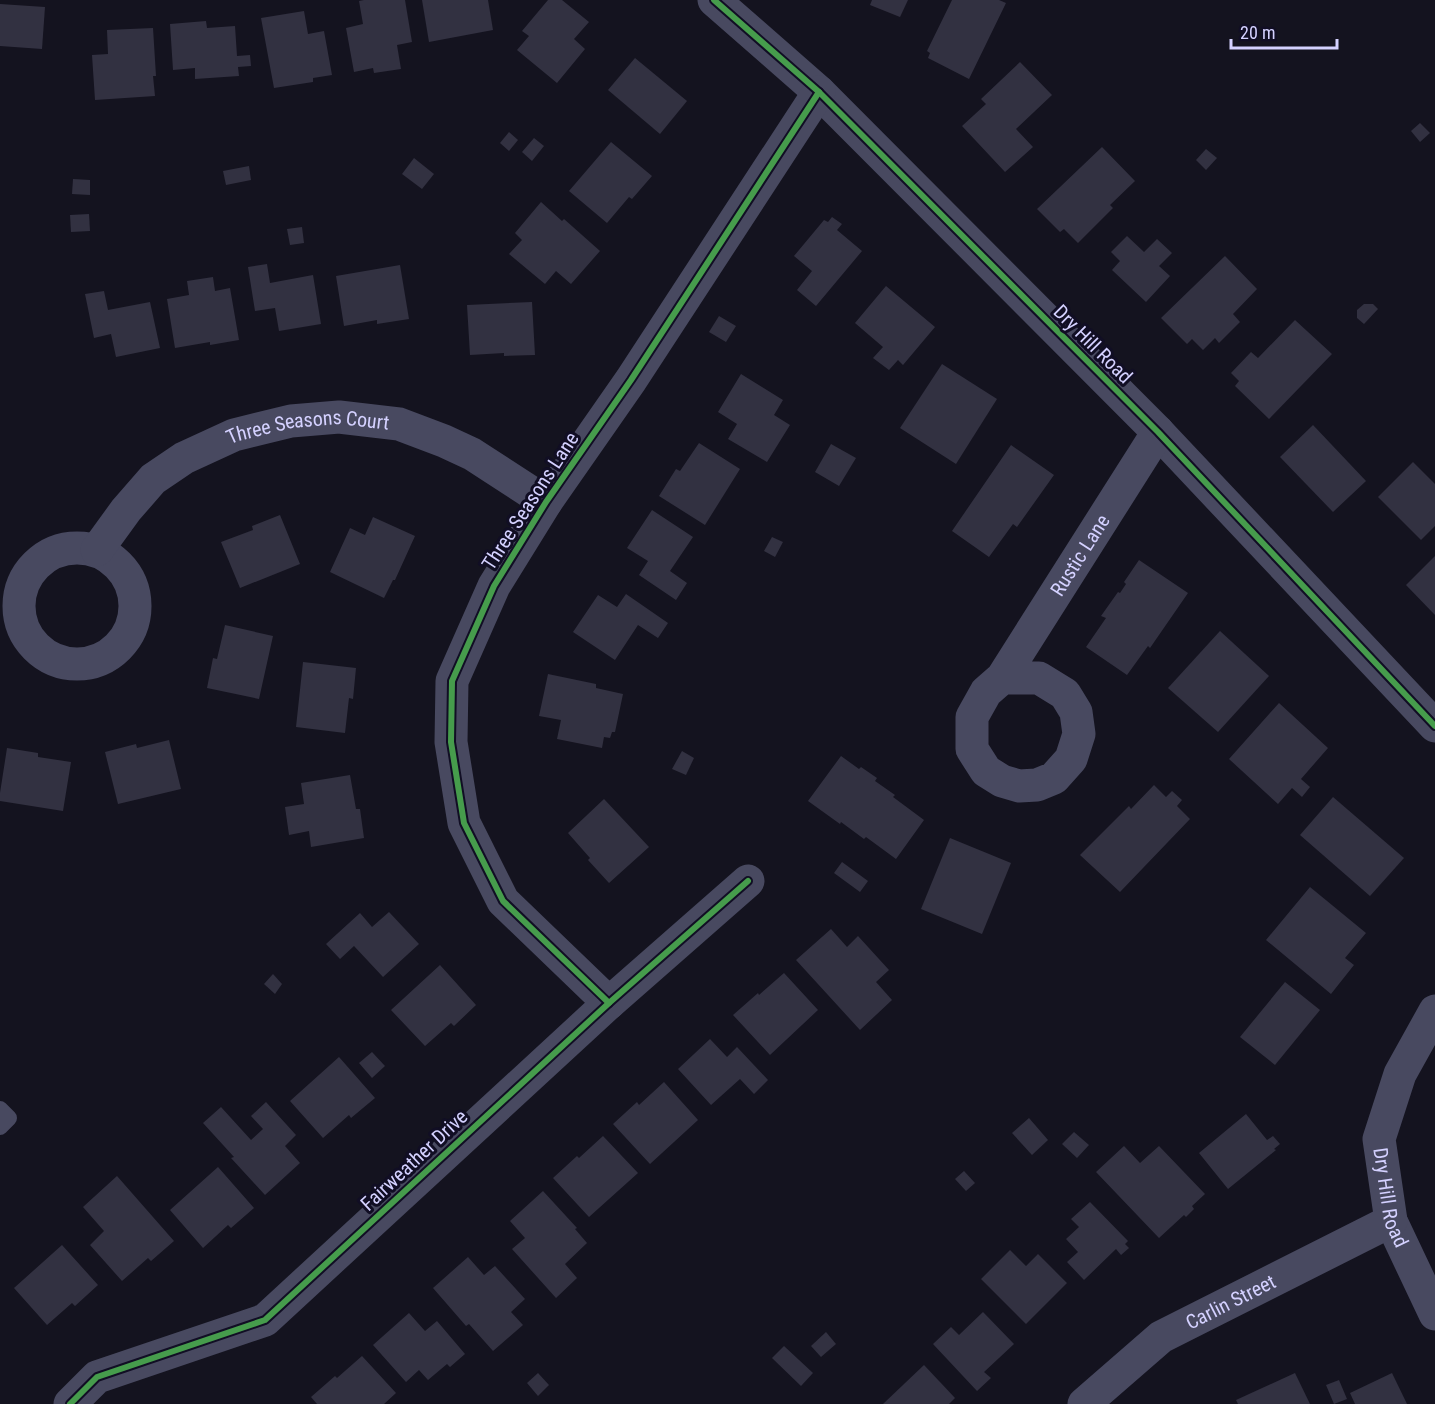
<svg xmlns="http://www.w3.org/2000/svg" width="1435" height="1404" font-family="'Roboto Condensed',sans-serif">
	<rect width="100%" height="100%" fill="#14131f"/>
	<!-- building -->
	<g fill="#323141">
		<path d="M364,0H405L412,42L397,45L401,69L374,73L373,68L354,72L346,28L363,24L359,1Z"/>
		<path d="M422,0H488L493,30L429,42Z"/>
		<path d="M548,0H562L589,22L574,39L585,49L557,83L517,50L529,36L522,31Z"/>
		<path d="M872,0H908L900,17L870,5Z"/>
		<path d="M952,0H999L1006,3L969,79L928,58L930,53L927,51Z"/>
		<path d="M0,4L45,7L42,49L0,46Z"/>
		<path d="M304,11L308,34L324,31L332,75L313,78V82L274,88L261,18Z"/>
		<path d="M206,21L207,28L235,26L237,56L250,55L251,66L238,67L239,76L195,79V68L173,70L170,24Z"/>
		<path d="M153,28L156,76H153L155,96L95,100L92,55L108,54L107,30Z"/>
		<path d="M635,58L687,101L660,134L608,90Z"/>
		<path d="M1020,62L1052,95L1016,129L1033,147L1005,172L962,126L986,104L981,99Z"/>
		<path d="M1420,123L1430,133L1420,142L1411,131Z"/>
		<path d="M509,132L518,140L509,151L500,143Z"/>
		<path d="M534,138L544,146L532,161L522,152Z"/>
		<path d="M611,142L652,176L632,199L629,197L607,223L569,191Z"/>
		<path d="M1102,147L1135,181L1110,205L1113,208L1078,243L1064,229L1060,232L1037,209Z"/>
		<path d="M1206,149L1217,158L1206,170L1196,160Z"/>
		<path d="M414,158L434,174L422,189L402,174Z"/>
		<path d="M249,166L251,180L226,185L223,171Z"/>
		<path d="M73,179L90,180V195L72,194Z"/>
		<path d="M541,202L562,221L564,219L600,251L571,284L556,271L545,284L509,254L522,240L515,233Z"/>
		<path d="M89,214L90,231L71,232L70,215Z"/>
		<path d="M832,217L842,224L837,230L862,251L816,306L797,290L812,271L794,256L824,220L828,222Z"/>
		<path d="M302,227L304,243L290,245L287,229Z"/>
		<path d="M1127,236L1144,252L1157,239L1172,253L1159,266L1170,276L1146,302L1112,270L1120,261L1111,252Z"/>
		<path d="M1225,256L1257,289L1233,314L1240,322L1219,343L1215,338L1203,350L1192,339L1187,344L1161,318Z"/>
		<path d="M267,264L270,283L313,275L321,324L279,331L275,308L255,311L248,267Z"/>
		<path d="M400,265L409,319L377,324V320L344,326L336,276Z"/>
		<path d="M213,277L215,291L230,288L239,340L210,345V342L175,348L167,299L189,295L187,281Z"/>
		<path d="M886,286L935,327L903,365L898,360L889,370L873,358L883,347L855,323Z"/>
		<path d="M104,291L108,310L150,302L160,348L116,357L111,334L94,338L85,294Z"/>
		<path d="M532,302L535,355L504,356V353L470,355L467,305Z"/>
		<path d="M1364,304H1373L1378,309L1364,324L1357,318V310Z"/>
		<path d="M719,316L736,326L726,342L709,332Z"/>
		<path d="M1295,320L1332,354L1269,419L1235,386L1239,381L1231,373L1251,352L1258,358Z"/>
		<path d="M942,364L997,399L956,464L900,428Z"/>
		<path d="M741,374L783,400L774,415L790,425L767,462L728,439L737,424L718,412Z"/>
		<path d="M1313,425L1366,481L1333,512L1280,457Z"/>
		<path d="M699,443L740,469L705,525L659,496L676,469L680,471Z"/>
		<path d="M831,444L856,458L839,486L815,472Z"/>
		<path d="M1011,445L1054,475L1017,527L1013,524L989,557L952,531Z"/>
		<path d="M1413,462L1435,484V526L1421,540L1378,497Z"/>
		<path d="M652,510L693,537L670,571L687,583L676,600L639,575L648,561L627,548Z"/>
		<path d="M280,515L300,564L240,588L221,542L253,530L252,526Z"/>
		<path d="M373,517L415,536L395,580H393L384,598L330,572L350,528L365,535Z"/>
		<path d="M772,537L783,542L775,557L764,551Z"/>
		<path d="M1435,556V615L1406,585Z"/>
		<path d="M1139,560L1188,593L1150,648L1148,646L1127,675L1086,647L1106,618L1101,616L1118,592L1120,593L1126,584L1124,582Z"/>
		<path d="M626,594L668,623L658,638L638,625L615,660L573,632L598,595L617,607Z"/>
		<path d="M225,625L273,636L259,699L207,688L213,658L217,659Z"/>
		<path d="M1220,631L1269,676L1218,732L1168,688Z"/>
		<path d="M303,662L356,668L353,699L349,698L345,733L296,727Z"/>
		<path d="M548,674L596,684V688L623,694L615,732H612L610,738L604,737L602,748L557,739L561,720L539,716Z"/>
		<path d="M1279,703L1328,748L1301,779L1310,787L1302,797L1292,788L1278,804L1229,759Z"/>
		<path d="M169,740L181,789L118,804L105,752L136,744L137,748Z"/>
		<path d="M7,748L38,753V757L71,762L63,811L0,801V793Z"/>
		<path d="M682,751L694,758L686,775L672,769Z"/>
		<path d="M841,756L859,769L861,767L877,778L875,781L895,795L893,797L924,820L896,859L866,837L864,839L841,822L840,824L808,801Z"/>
		<path d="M350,775L356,809H360L364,838L311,847L309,831L289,835L285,807L304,804L301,783Z"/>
		<path d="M1154,785L1166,797L1172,791L1182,800L1177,806L1190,819L1120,892L1080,855L1129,806L1131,809Z"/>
		<path d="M1333,797L1404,858L1370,896L1300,835Z"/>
		<path d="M604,799L649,847L609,883L588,860L590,858L568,833Z"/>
		<path d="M950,838L1011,863L982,934L921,909Z"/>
		<path d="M842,862L868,881L860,892L834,873Z"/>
		<path d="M1310,887L1366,933L1345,958L1354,965L1331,994L1266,940Z"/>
		<path d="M389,912L419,944L383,977L354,946L340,959L326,944L360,913L372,927Z"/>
		<path d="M831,929L847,947L858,936L889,970L876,982L892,1000L860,1030L796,960Z"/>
		<path d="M440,965L476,1005L454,1026L451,1023L425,1046L391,1010Z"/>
		<path d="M784,973L818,1010L770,1055L733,1015L758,993L759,995Z"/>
		<path d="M273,974L282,984L275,994L264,984Z"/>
		<path d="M1285,982L1320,1010L1275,1065L1240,1037Z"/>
		<path d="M710,1039L727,1057L737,1047L768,1080L754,1094L740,1079L711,1105L678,1069Z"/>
		<path d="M372,1052L385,1066L372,1078L359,1063Z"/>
		<path d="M339,1057L375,1098L351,1118L349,1115L323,1138L290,1101Z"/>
		<path d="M664,1082L698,1120L650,1164L613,1124L637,1102L639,1105Z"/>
		<path d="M266,1102L296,1135L285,1146L300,1163L265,1195L231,1158L234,1157L203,1123L221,1107L251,1140L263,1129L251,1116Z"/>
		<path d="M1246,1114L1267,1140L1273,1136L1280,1144L1274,1149L1276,1150L1228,1189L1199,1153Z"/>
		<path d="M1029,1118L1048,1140L1032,1155L1012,1133Z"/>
		<path d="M1074,1132L1089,1145L1077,1158L1062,1144Z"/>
		<path d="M603,1136L638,1173L589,1217L553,1178L577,1156L579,1158Z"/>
		<path d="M1124,1146L1140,1163L1159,1146L1205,1194L1192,1206L1194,1209L1186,1217L1184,1215L1159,1238L1096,1172Z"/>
		<path d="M218,1167L254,1208L231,1228L228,1225L203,1248L170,1210Z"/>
		<path d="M964,1171L975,1183L966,1191L955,1179Z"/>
		<path d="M117,1176L174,1241L151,1261L148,1258L122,1281L90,1245L104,1231L83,1207Z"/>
		<path d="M543,1191L577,1228L575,1229L587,1243L565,1264L577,1278L556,1298L512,1249L525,1238L510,1221Z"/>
		<path d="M1090,1202L1128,1241L1125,1244L1129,1248L1121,1255L1116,1249L1084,1280L1067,1262L1078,1252L1066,1239L1079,1227L1071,1219Z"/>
		<path d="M62,1245L98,1285L75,1306L72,1303L47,1325L14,1288Z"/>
		<path d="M1010,1250L1026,1266L1038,1254L1067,1283L1026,1324L981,1279Z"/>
		<path d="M468,1257L484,1275L495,1266L525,1299L511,1312L523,1325L493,1351L469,1324L466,1326L433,1288Z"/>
		<path d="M983,1312L1014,1344L984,1372L991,1378L977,1391L933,1344L951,1327L959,1335Z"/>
		<path d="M409,1313L425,1331L437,1321L465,1354L450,1367L447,1364L428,1380L419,1370L406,1382L373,1345Z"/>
		<path d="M826,1332L836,1344L821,1357L811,1346Z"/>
		<path d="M784,1346L813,1373L801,1386L772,1358Z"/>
		<path d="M362,1356L396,1393L384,1404H317L311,1397L335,1376L337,1378Z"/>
		<path d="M924,1365L955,1398L949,1404H883Z"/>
		<path d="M538,1373L549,1385L538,1396L527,1383Z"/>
		<path d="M1295,1373L1310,1404H1238L1236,1400Z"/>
		<path d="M1392,1373L1407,1404H1355L1350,1393Z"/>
		<path d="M1339,1380L1347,1399L1334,1404L1326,1385Z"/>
	</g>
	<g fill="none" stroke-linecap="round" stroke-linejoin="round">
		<!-- lane -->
		<path stroke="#484960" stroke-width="16" d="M0,1109L9,1118L0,1127"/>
		<!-- street -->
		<g stroke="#484960" stroke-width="33">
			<path d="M714,0L819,92L1158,432L1435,726"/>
			<circle cx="77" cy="606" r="58"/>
			<path id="s1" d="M97,550L126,510L153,479L184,458L234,435L291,421L339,417L399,424L444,441L472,454L546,502"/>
			<path id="s2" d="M1002,678H1039L1065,694L1076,712L1079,734L1071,759L1054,778L1037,785L1019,786L1002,781L986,771L972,749V717L986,692L1002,678L1158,432"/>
			<path d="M609,1003L503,901L464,823L451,742L452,681L494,586L546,502L631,380L819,92"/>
			<path id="s3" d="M1435,1011L1400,1074L1379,1139L1391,1221L1435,1314"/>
			<path d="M70,1404L97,1377L265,1320L609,1003L748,881"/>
			<path id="s4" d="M1084,1404L1161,1337L1391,1221"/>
		</g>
		<!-- cycleway casing -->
		<g stroke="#110e24" stroke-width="10">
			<g id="cycleway">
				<path d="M714,0L819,92L1158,432L1435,726"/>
				<path d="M609,1003L503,901L464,823L451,742L452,681L494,586L546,502L631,380L819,92"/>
				<path d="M70,1404L97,1377L265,1320L609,1003L748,881"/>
			</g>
		</g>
		<!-- cycleway -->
		<use href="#cycleway" stroke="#469c4c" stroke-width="6"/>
	</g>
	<g text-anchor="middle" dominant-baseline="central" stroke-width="6" stroke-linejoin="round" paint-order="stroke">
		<!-- street labels -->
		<g font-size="20" fill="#d4d1ff" stroke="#110e24">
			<text transform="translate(1093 344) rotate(45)">Dry Hill Road</text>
			<text stroke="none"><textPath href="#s1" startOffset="258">Three Seasons Court</textPath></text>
			<text transform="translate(530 501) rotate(-57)">Three Seasons Lane</text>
			<text stroke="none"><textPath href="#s2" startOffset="489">Rustic Lane</textPath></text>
			<text transform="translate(414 1160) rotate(-43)">Fairweather Drive</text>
			<text stroke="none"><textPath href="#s3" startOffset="200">Dry Hill Road</textPath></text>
			<text stroke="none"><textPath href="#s4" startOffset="180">Carlin Street</textPath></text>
		</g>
	</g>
	<!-- scale -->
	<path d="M1231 39v9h106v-9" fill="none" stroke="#d4d1ff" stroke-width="3"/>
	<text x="1240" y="39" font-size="18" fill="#d4d1ff" stroke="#110e24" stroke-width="4.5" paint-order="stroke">20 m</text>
</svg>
